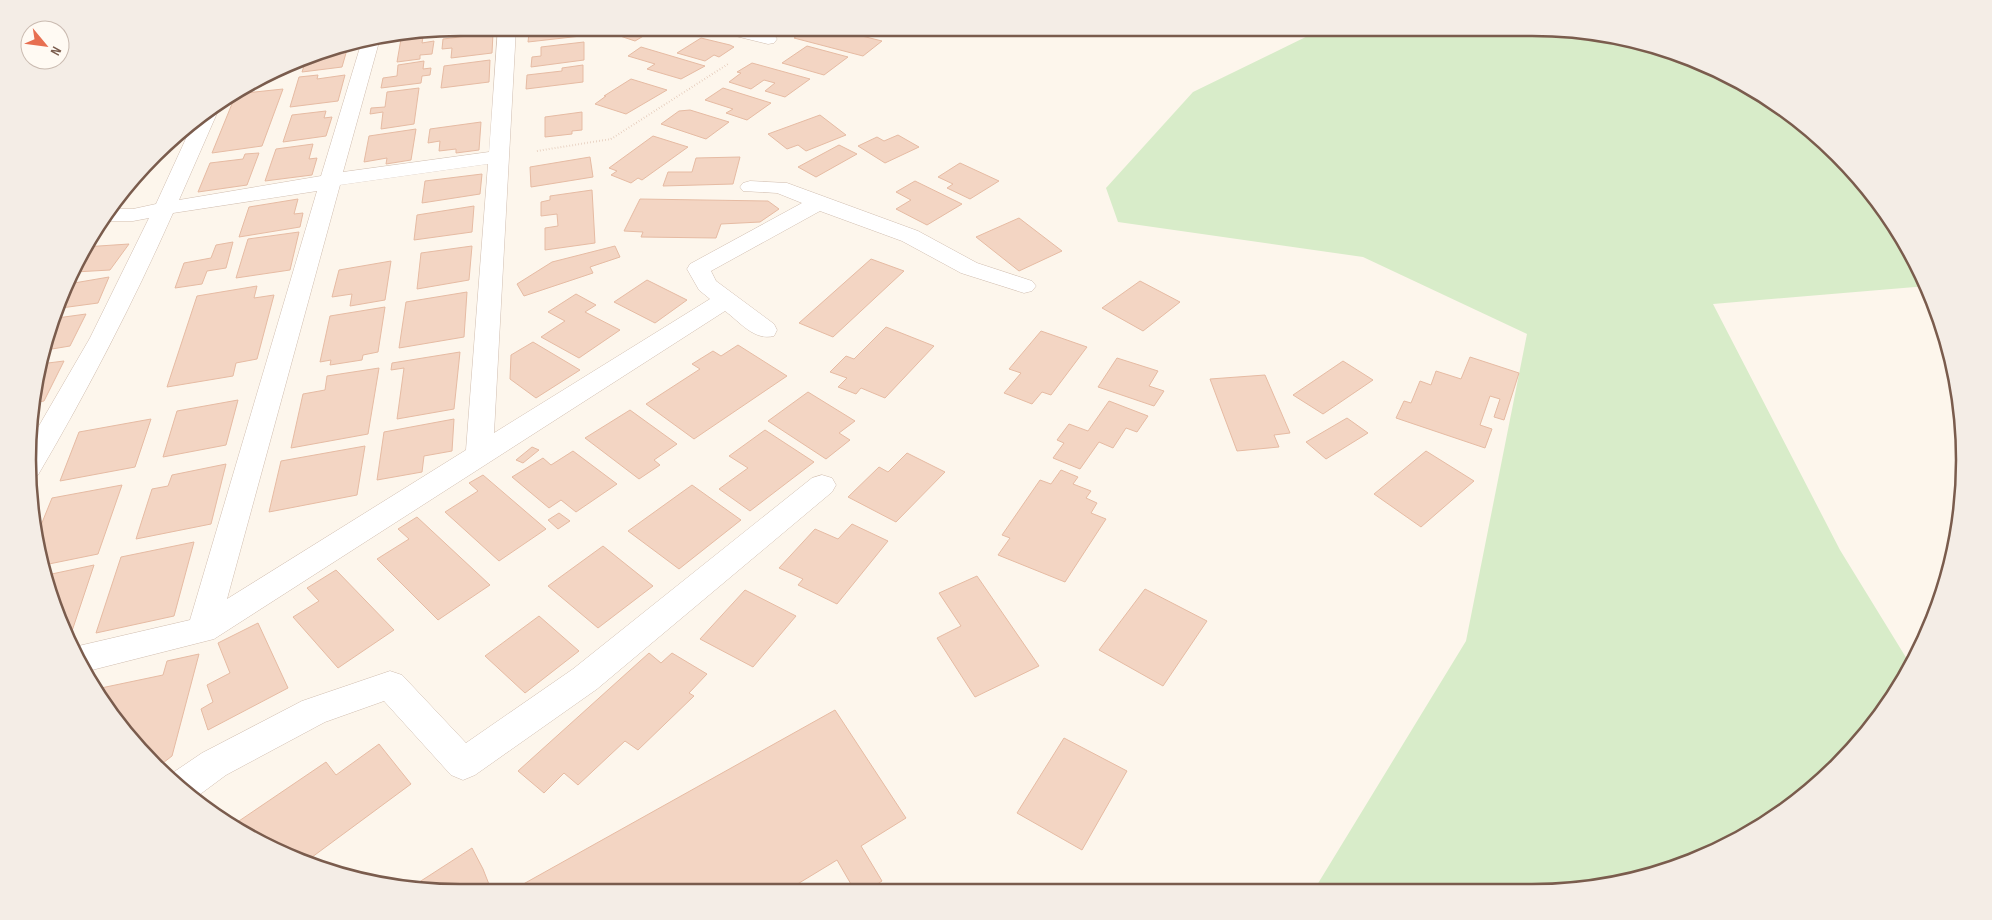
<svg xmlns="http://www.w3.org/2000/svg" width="1992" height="920" font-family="'Sofia Sans Condensed',sans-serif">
	<rect width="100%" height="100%" fill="#fdf6ec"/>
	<!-- green -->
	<path fill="#d8ecc9" d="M1324,28H1532L1616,36L1697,60L1772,100L1838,154L1891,219L1927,286L1713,304L1840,550L1910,664L1875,723L1796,803L1698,859L1589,889L1314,890L1466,641L1527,334L1363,257L1118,222L1106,188L1193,92Z"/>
	<!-- building -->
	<g fill="#f3d5c3" stroke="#e6bba3">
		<path d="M561,28H581V36L528,42L529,33L561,30Z"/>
		<path d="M616,28H657L635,41L620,36L629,31Z"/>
		<path d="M809,28H830L882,41L863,56L794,38Z"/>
		<path d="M493,33L492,53L451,58L452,48L442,49L443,39Z"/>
		<path d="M423,37L422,43L434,41L432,54L420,55V59L397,62L401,39Z"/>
		<path d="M701,38L730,45L734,47L719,57L714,55L705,61L677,53Z"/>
		<path d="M584,42V60L531,67L532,57L541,56V47Z"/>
		<path d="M348,46L342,67L302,72L307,57L321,51Z"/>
		<path d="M807,46L848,57L824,75L782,63Z"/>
		<path d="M641,47L705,66L681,79L647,69L655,64L628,56Z"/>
		<path d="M490,60L489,82L441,88L444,66Z"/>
		<path d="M424,61L423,69L431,68L430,75L422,76L421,83L381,88L383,78L397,76L398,65Z"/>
		<path d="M752,63L810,79L785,97L765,91L775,83L764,80L751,89L729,82L741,73L737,72Z"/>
		<path d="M583,65V82L526,89L527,75L562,71V68Z"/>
		<path d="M287,66L284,75L260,78Z"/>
		<path d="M318,75L317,79L345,75L338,101L290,107L299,77Z"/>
		<path d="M631,79L667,90L626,114L595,104L606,96H604Z"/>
		<path d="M419,88L414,124L381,129L383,112L370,114L371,108L385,107L387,92Z"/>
		<path d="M723,88L771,103L747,120L726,113L733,109L705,100Z"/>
		<path d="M283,89L262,146L212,153L236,94Z"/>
		<path d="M690,110L729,122L706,139L661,124L679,111Z"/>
		<path d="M326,111L324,118L332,117L326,136L283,142L292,115Z"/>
		<path d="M582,112V130L572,131V134L545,137V117Z"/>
		<path d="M820,115L846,135L806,151L798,145L787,149L768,134Z"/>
		<path d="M481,122L479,150L456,153V149L439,151L440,141L428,143L430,129Z"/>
		<path d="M416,129L411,160L386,164L387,158L364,162L369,136Z"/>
		<path d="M898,135L919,147L885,163L858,146L877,137L884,141Z"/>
		<path d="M653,136L688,147L642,180L638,178L631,183L611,175L617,171L609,168Z"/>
		<path d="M313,144L309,159L317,158L312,175L265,181L276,149Z"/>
		<path d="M839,145L857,154L816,177L798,167Z"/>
		<path d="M259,153L247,185L198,192L210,163L243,159L245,154Z"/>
		<path d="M590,157L593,177L531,187L530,167Z"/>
		<path d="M740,157L733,184L663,186L668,172H692L696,158Z"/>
		<path d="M960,163L999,181L970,199L947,188L953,184L938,177Z"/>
		<path d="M482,174L480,194L422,203L425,181Z"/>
		<path d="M915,181L962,204L927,225L896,209L911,200L896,192Z"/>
		<path d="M592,190L595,243L545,250V228L558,226L557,214L541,216V202L550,200V196Z"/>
		<path d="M298,199L294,214L303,213L300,227L239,237L249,207Z"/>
		<path d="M640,199L768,201L779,209L760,222L721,224L716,238L641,237L643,232L624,231Z"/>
		<path d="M474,206L472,232L414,240L417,215Z"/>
		<path d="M1019,218L1062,251L1019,271L976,237Z"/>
		<path d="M299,232L290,270L236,278L248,239Z"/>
		<path d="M233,242L226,268L207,271L202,284L175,288L184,263L211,258L216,245Z"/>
		<path d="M129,244L110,270L75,272L84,247Z"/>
		<path d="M472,246L469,280L417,289L421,253Z"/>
		<path d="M615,246L620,257L590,267L593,273L524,296L517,284L552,262Z"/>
		<path d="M871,259L904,271L833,337L799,323Z"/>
		<path d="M391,261L385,300L350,306L352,294L332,297L339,270Z"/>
		<path d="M73,277H77L74,283L109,277L98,303L61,308Z"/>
		<path d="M647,280L687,300L655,323L614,302Z"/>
		<path d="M1140,281L1180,302L1143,331L1102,308Z"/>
		<path d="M257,286L254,298L274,295L257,359L236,363L233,376L167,387L197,296Z"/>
		<path d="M467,292L464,337L399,348L406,302Z"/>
		<path d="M576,294L596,305L585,312L620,330L579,358L541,337L565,321L548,312Z"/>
		<path d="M385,307L378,352L363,355L362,360L330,365L331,360L320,362L330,316Z"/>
		<path d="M86,314L70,346L46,350L57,318Z"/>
		<path d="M886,327L934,346L885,398L861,388L856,394L838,387L847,378L830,372L846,356L854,359Z"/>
		<path d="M1041,331L1087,347L1051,395L1042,392L1032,404L1004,393L1021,373L1009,369Z"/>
		<path d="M533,342L580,370L536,398L510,379L511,355Z"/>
		<path d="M738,345L787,376L694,439L646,404L700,369L692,364L713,351L721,356Z"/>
		<path d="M460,352L454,409L397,419L404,368L391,370L392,363Z"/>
		<path d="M1470,357L1519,373L1504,420L1494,417L1500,399L1490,396L1480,425L1492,429L1485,448L1396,418L1404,401L1411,403L1420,381L1431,385L1436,371L1461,379Z"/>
		<path d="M1117,358L1158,371L1149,386L1164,391L1154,406L1098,387Z"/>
		<path d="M64,361L44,401L33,403L36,376L40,364Z"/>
		<path d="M1343,361L1373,380L1323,414L1293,395Z"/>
		<path d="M379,368L368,434L291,448L303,394L325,390L327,376Z"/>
		<path d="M1265,375L1290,433L1274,435L1279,447L1237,451L1210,379Z"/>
		<path d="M808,392L855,421L839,433L850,440L826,459L768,421Z"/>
		<path d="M238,400L226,445L163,457L177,411Z"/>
		<path d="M1109,401L1148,416L1137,432L1126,428L1113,448L1099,442L1080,469L1053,458L1064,443L1057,440L1069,424L1088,431Z"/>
		<path d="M630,410L677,444L654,460L660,465L639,479L585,438Z"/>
		<path d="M1347,418L1368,433L1326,459L1306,442Z"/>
		<path d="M151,419L135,467L60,481L79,432Z"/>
		<path d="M454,419L452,451L424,456L422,472L377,480L384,432Z"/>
		<path d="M765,430L814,462L750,511L719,489L748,468L729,456Z"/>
		<path d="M365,446L357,495L269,512L281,461Z"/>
		<path d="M532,447L539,450L523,463L516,460Z"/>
		<path d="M573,451L617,484L576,512L561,500L549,508L512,477L543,458L551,465Z"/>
		<path d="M1426,451L1474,481L1421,527L1374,494Z"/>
		<path d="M907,453L945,472L896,522L848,497L879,467L888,472Z"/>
		<path d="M226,464L211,524L136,539L152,489L168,486L172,475Z"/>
		<path d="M1061,470L1078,477L1073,484L1091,491L1086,498L1097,503L1091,513L1106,519L1065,582L998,555L1010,538L1002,535L1040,480L1051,484Z"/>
		<path d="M483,475L546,529L499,561L445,512L478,491L469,483Z"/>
		<path d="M122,485L98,554L44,565L35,540L52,498Z"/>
		<path d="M692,485L741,520L679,569L628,531Z"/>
		<path d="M559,513L570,521L558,529L548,520Z"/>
		<path d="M417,517L490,585L438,620L377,559L409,539L398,529Z"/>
		<path d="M852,524L888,541L837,604L798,585L803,579L779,568L815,529L838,539Z"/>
		<path d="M194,542L174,616L96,633L121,557Z"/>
		<path d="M603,546L653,586L598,628L548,586Z"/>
		<path d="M94,565L72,631L69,632L47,575Z"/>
		<path d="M336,570L394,630L338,668L293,617L319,601L307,588Z"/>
		<path d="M977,576L1039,666L975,697L937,638L961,626L939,593Z"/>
		<path d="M1145,589L1207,621L1163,686L1099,650Z"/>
		<path d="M745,590L796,616L753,667L700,639Z"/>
		<path d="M539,616L579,651L525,693L485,656Z"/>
		<path d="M258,623L288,688L208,730L201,709L213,702L207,685L230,673L218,643Z"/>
		<path d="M649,653L661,663L672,653L707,674L689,693L694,696L638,750L625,741L578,785L564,773L544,793L518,771Z"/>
		<path d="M199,654L172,756L159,766L99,693L101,688L163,675L167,661Z"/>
		<path d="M835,710L906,818L861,846L882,881L867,891H855L837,860L786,891L509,892Z"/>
		<path d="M1064,738L1127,771L1082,850L1017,813Z"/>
		<path d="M379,744L411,784L304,863L295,860L236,823L326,762L336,775Z"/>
		<path d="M472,848L483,869L492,892H460L410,888Z"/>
	</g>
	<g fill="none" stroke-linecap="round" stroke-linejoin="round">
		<!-- minor casing -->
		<g stroke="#d1beb0" stroke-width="1">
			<g id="minor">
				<path d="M498,28H516L494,433L710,299L699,290L687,269L690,264L802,203L777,193L743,191L740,187L743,183L750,181L787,183L918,231L977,263L1032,281L1036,286L1032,291L1024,293L961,273L902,241L820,211L711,271L716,281L774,324L777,330L774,336C754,341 740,322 725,311L214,639L84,672L74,647L190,620L317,191L173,213C133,303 88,390 38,475L29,478L28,460L29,443L90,338L149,218L133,221H104L114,209H133L156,204L194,121L214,107L218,111L179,200L321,176L361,44L379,42L343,172L489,152ZM488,164L466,450L227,599L340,185Z"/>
				<path d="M716,28H743L774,35L777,39L774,43L768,44L719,32Z"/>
				<path d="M822,475L832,478L836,485L832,492L597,689L475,775L463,780L451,775L384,701L325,722L226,775L195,798L175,785L168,776L202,753L302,701L390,671L402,675L466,743L573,669L812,478Z"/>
			</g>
		</g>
		<!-- path -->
		<path stroke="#d9b8a5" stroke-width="2" stroke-dasharray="0.5 2.5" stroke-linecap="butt" d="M537,151L611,139L728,64"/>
		<!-- minor -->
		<use href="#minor" fill="#fff" fill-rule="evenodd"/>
	</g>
	<!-- crop -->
	<path d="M0 0H1992V920H0ZM460 36H1532A424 424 0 0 1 1956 460V460A424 424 0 0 1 1532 884H460A424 424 0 0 1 36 460V460A424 424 0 0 1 460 36Z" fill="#f4ede6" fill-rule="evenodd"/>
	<path fill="none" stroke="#7a5c4d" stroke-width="2.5" d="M460 36H1532A424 424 0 0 1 1956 460V460A424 424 0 0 1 1532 884H460A424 424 0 0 1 36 460V460A424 424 0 0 1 460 36Z"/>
	<!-- north arrow -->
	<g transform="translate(45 45) rotate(119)"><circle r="24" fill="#fffaf3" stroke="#cabbb1"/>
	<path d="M0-4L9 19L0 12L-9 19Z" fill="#e76f51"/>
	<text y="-8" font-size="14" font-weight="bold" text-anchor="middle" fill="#7a5c4d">N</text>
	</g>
</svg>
